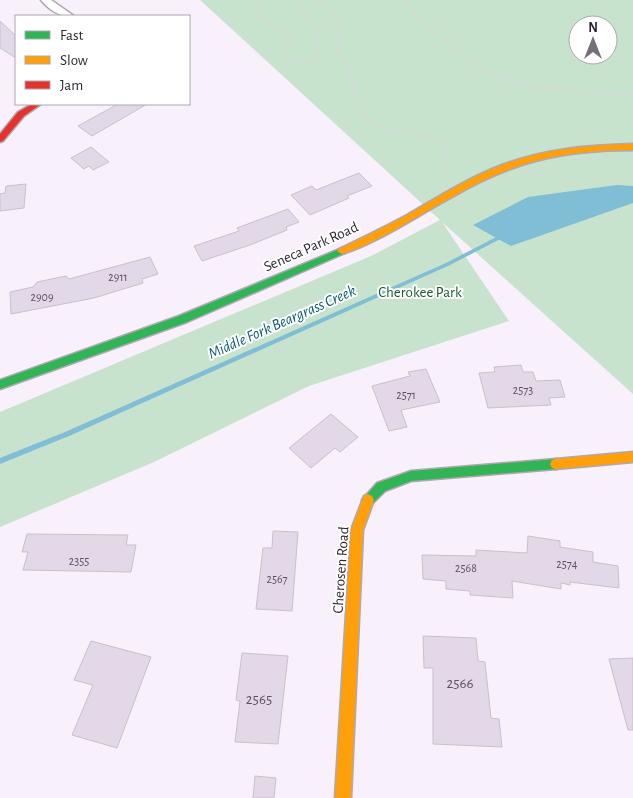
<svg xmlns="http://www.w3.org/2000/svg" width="633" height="798" font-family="'Alegreya Sans',sans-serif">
	<rect width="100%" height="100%" fill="#f8f1fb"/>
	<!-- green -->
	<path fill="#c7e3cd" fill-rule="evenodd" d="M200,0H633V394L442,222L509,321L309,386L154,462L0,527V412L371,256L440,220ZM578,25H608V55H578Z"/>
	<!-- water -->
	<path fill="#7fbed4" d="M617,185L633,186V203L511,246L473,225L528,197Z"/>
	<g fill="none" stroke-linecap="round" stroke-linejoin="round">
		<!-- stream -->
		<path fill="#7fbed4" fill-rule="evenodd" d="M504,233L507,235L506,236L450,265L69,436L0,464V458L65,432L446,263Z"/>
	</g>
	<!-- building -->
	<g fill="#e3d8e7" stroke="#c8c1ca">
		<path d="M0,21L16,36V58L0,48Z"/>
		<path d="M118,104H147L92,136L78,126Z"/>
		<path d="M91,147L109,162L93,170L89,166L84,169L71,158Z"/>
		<path d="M359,173L372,186L347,196L349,198L310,215L291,195L312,186L316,190Z"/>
		<path d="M26,184L24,208L0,211V194L5,193L6,186Z"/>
		<path d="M288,209L299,222L286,227L287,230L250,245L202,261L194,246L239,231L237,228Z"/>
		<path d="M150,257L158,274L142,279L143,283L94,298L11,314L10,292L33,287L37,282L66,276L69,279Z"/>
		<path d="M521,365L523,372H533L536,381L560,380L565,397L549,398L551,405L488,408L479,373L495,372L494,367Z"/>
		<path d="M426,369L440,402L401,410L407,427L389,431L372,386L410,376L408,372Z"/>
		<path d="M331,414L358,437L340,452L335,448L311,468L289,448Z"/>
		<path d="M273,531L298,532L292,611L256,609L263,548H272Z"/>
		<path d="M27,534L128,535L126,545H136L131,572L23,570L28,552H22Z"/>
		<path d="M528,536L560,541V547L593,552V562L618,566L619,588L570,582V585L561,583V589L512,581L513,598L470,595V591L446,589V581L423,579L422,555L476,556V550L527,553Z"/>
		<path d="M423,636L476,638L478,661L485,662L491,718L499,719L502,747L433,744V668H424Z"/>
		<path d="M91,641L151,657L117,748L72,735L93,685L74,680Z"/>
		<path d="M242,653L288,656L278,744L235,742L240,701L236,700Z"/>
		<path d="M633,658V730H628L609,659Z"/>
		<path d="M255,776L276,778L274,798H253Z"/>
	</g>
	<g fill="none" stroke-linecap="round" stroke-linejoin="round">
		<!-- street casing -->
		<g stroke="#afa8b2" stroke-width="3">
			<path id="street" d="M41,0H51L74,16C60,17 50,11 41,0Z"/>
		</g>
		<!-- fast casing -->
		<g stroke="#afa8b2" stroke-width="3">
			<g id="fast">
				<path d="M342,248L347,251L345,253L187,322L0,389V380L179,316Z"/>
				<path d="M556,459L560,460L562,464L560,468L556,469L411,481L385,491L372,504L368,506L364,504L362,500L377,483L411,471Z"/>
			</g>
		</g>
		<!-- slow casing -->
		<g stroke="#afa8b2" stroke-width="3">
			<g id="slow">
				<path d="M633,144V150C564,150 514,161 454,196C420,214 378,243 342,254L337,251L339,249C362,238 385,227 407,215C438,197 468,178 502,165C544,149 588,145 633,144Z"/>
				<path d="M633,452V462L556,469L552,468L550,464L552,460L556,459Z"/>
				<path d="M368,494L372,496L374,500L363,530L351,798H335L351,530L364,496Z"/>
			</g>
		</g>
		<!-- jam casing -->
		<g stroke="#afa8b2" stroke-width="3">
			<path id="jam" d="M32,104H41L24,116L3,141L0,142V134L18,112Z"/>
		</g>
		<!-- path -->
		<g stroke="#d8d6d9" stroke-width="2.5" stroke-dasharray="2.5 2.5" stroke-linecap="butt">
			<path d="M262,0L260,19L283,29L290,36L282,53L285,59L302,63L320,59L316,45L318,34L309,22L301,0"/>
			<path d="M319,0C339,19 341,24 337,51C342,58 348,65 351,74C354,83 353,92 356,100C373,139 412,130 443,141L446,149L442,162L445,177"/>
			<path d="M405,0C415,17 430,28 445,41C458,51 471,62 486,70C530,92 585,91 633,95"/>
		</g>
		<!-- street -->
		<use href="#street" fill="#fefdfe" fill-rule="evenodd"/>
		<!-- fast -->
		<use href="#fast" fill="#30b455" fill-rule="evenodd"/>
		<!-- slow -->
		<use href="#slow" fill="#ff9f0a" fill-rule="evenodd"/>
		<!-- jam -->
		<use href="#jam" fill="#e5322d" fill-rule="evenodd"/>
	</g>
	<g text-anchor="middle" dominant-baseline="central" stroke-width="4" stroke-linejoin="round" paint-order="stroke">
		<!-- number labels -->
		<g font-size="12" fill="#5b525e">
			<text x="118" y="277">2911</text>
			<text x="42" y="297">2909</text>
			<text x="523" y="390">2573</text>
			<text x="406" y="395">2571</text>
			<text x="79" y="561">2355</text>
			<text x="567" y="564">2574</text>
			<text x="466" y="568">2568</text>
			<text x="277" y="579">2567</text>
		</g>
		<!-- street labels -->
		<g font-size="15" fill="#2e2631" stroke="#fff">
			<text transform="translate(311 247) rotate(-24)">Seneca Park Road</text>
			<text transform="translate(341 570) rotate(-86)">Cherosen Road</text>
		</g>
		<!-- park labels -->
		<g font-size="15" fill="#17592a" stroke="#fff">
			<text x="420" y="292">Cherokee Park</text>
		</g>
		<!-- near-number labels -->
		<g font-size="15" fill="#5b525e">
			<text x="460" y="683">2566</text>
			<text x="259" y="699">2565</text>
		</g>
		<!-- water labels -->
		<g font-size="16" font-style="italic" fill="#0d5b6e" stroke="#fff">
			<text transform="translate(282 322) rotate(-24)">Middle Fork Beargrass Creek</text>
		</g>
	</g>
	<!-- legend -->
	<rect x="15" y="15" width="175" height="90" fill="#ffffff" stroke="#aba8ad"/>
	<rect x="25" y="31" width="25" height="8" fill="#30b455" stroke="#aba8ad"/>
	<text x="60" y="40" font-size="15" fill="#2e2631">Fast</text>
	<rect x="25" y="56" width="25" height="8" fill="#ff9f0a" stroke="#aba8ad"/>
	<text x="60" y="65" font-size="15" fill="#2e2631">Slow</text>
	<rect x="25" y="81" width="25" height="8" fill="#e5322d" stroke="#aba8ad"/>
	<text x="60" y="90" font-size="15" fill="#2e2631">Jam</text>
	<!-- north arrow -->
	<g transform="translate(593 40)"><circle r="24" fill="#ffffff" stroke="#aba8ad"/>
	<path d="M0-4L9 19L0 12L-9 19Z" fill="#756d78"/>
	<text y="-8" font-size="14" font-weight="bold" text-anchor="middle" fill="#2e2631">N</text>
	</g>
</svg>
